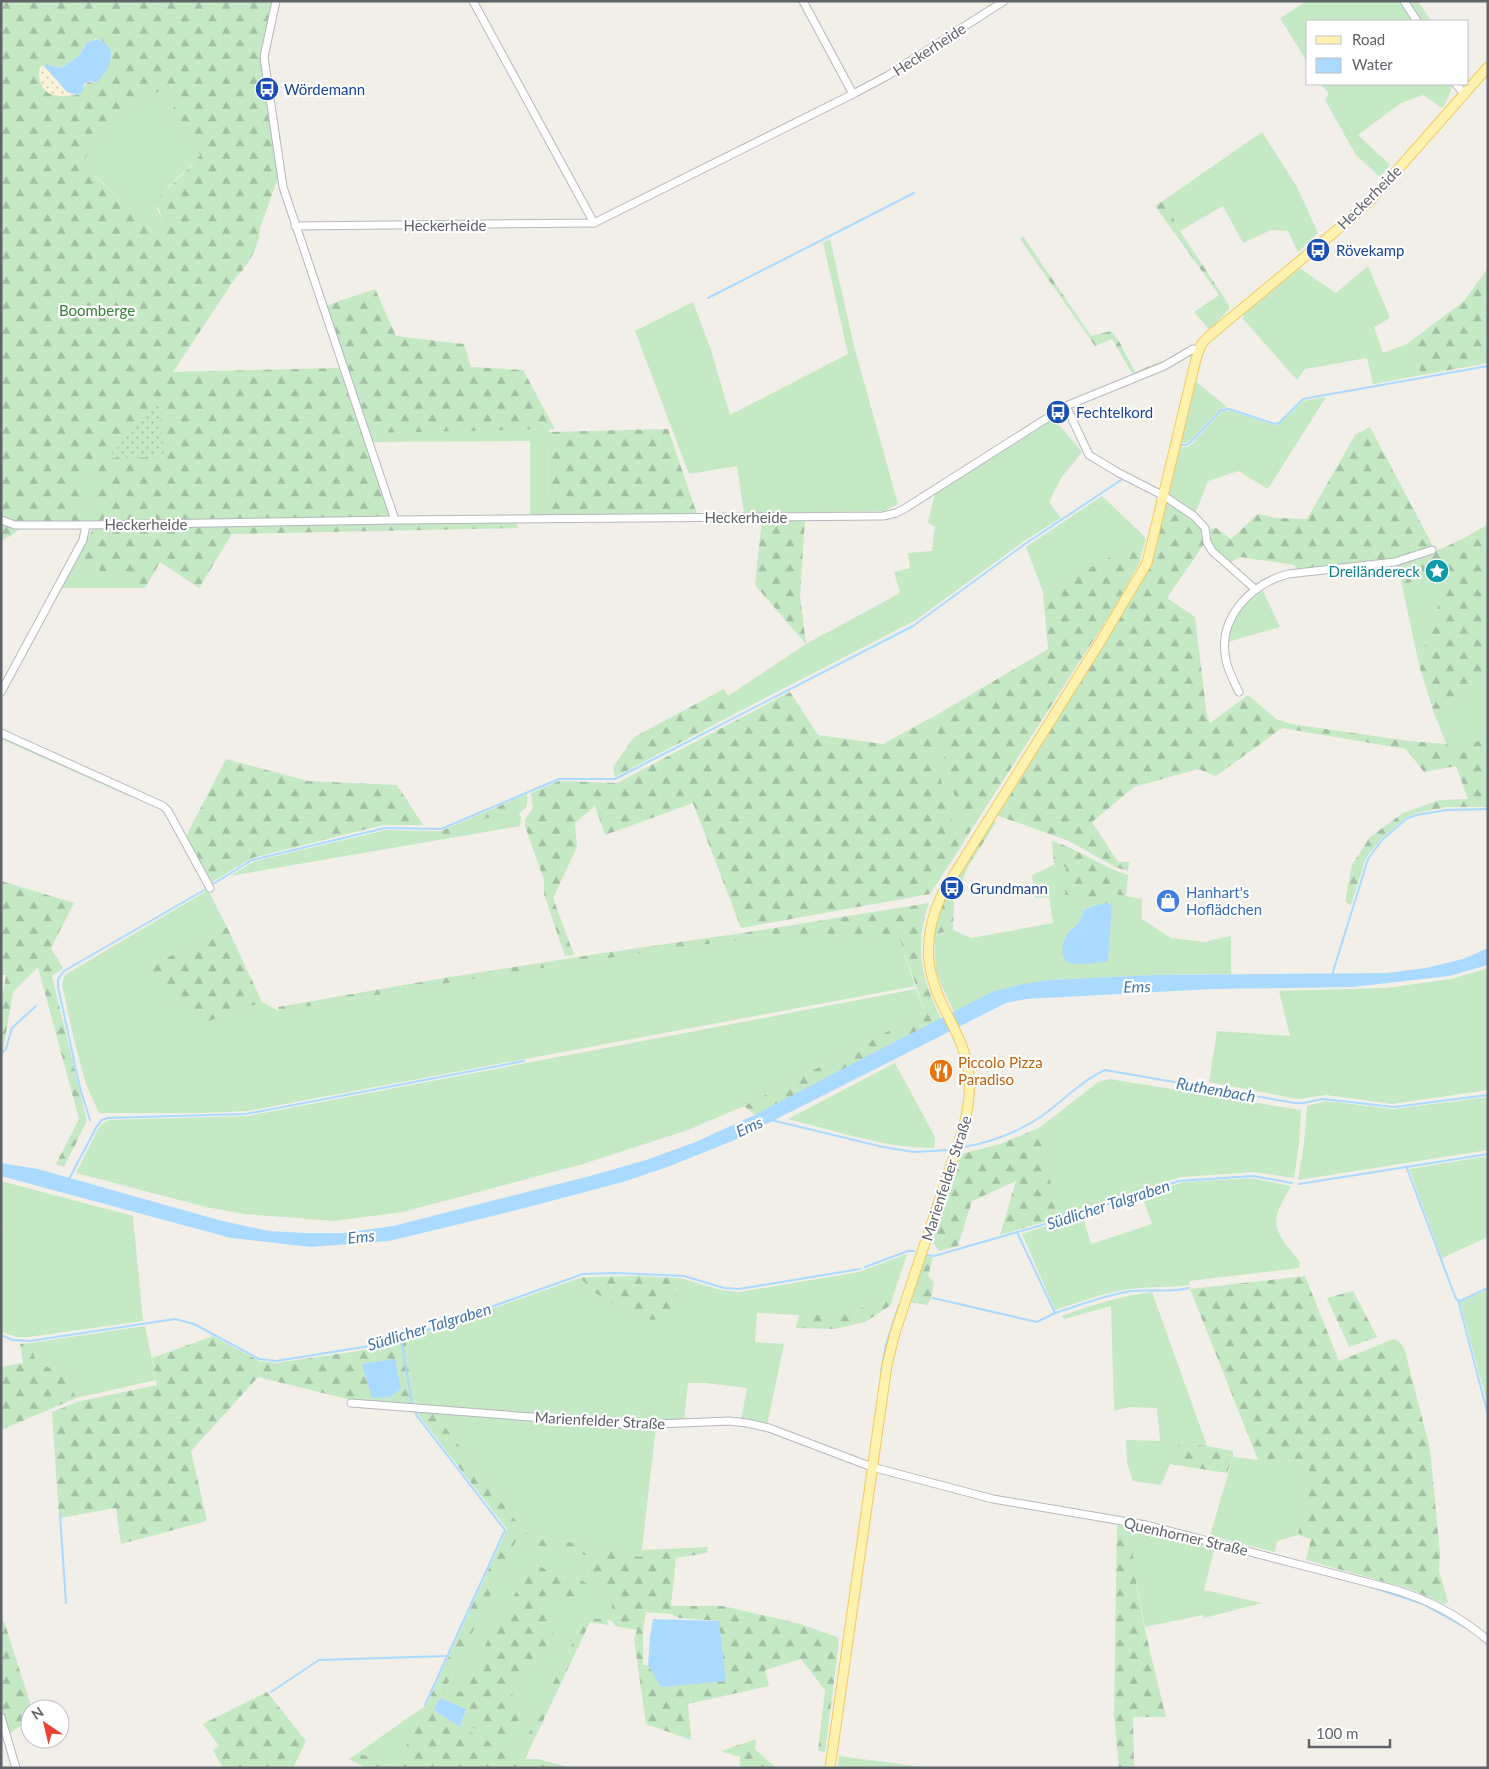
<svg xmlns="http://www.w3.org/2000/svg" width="1489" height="1769" font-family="Lato,sans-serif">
	<defs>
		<pattern id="forest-firs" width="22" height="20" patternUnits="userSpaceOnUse" patternTransform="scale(1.25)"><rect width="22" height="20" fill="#c5e8c5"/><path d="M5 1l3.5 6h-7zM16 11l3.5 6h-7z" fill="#a3c0a4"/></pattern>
		<pattern id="sand-dots" width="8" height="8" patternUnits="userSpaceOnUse" patternTransform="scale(1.25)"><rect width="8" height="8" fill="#fbf3d9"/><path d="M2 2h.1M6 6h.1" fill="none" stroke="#cec8b4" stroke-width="1.8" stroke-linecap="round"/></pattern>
		<pattern id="garden-dots" width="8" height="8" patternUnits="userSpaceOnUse" patternTransform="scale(1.25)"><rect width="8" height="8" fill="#c5e8c5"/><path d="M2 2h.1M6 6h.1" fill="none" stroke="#a3c0a4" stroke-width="1.8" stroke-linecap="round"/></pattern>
	</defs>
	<rect width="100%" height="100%" fill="#f1efe8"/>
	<!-- grass -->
	<g fill="#c5e8c5" fill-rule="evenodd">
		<path d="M1307,1H1418L1431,21H1308V63L1280,18Z"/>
		<path d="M1321,84H1455C1448,91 1450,99 1442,108L1423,95L1401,103L1358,135L1390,165L1380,177L1356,155L1325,100L1329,94Z"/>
		<path d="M161,91L166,99L171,100L174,106L172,112L174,124C189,133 193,140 200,155C190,169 159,190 157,206C157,211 161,216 163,220L161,227L152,231L141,218L95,176H83L79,172C87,160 89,145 98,134C108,120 145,95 161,91Z"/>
		<path d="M1262,132L1297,187L1318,233L1298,252L1288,231L1271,230L1243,243L1223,206L1180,231L1164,200Z"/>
		<path d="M830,239L854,346L898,504L884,511L744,513L737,466L689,474L635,331L693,302L711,350L730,415L848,354L823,242Z"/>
		<path d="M1368,266L1390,318L1374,327L1383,353L1407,344L1422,375L1373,384L1367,358L1305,369L1297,380L1243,319L1244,312L1298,267L1336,293Z"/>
		<path d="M1219,295L1229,305V309L1210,330L1194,312Z"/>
		<path d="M1195,381L1227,407L1220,409L1190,441L1186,443L1180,444Z"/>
		<path d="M1326,397L1268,489L1238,471L1208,481L1195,514L1168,495L1179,447H1187L1192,444L1222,411H1231L1277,426L1303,401Z"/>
		<path d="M1053,418L1082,452L1061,478L1049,502L1061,518L1024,541L916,620L738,712L728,696L806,644L900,593L894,572L910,568L908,553L932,551L935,527L928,522L935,493Z"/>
		<path d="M549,429L548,516L530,515V441L372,442L369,433Z"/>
		<path d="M83,476L97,477V521H79Z"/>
		<path d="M1102,496L1146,538L1141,557L1133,545L1043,592L1026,547Z"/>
		<path d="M75,561L145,588H61Z"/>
		<path d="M1433,573L1447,578L1419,665L1402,585Z"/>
		<path d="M1262,589L1280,627L1228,642C1232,614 1241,606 1262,589Z"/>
		<path d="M1488,672V733L1453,760L1434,713Z"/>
		<path d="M933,717L966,838L960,848L925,721Z"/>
		<path d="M1,735L133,794L131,797L1,739Z"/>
		<path d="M511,807L521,816L520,826L230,876L255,861L386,830L427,831L442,837Z"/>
		<path d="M1054,865L1066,867L1073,895L1085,909L1079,922L1068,933L1063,952L1108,960L1112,894L1142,899V919L1171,938L1204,942L1231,936V974L1153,975L1048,980L994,991L954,1012L942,987L936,971L934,934L953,930L971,938L1053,923L1049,897L1035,898L1032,875Z"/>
		<path d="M208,890L227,927L151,966L176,1005L189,1008L209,1021L262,1002L279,1011L490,976L661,950L748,939H900L915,986L247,1111L202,1113H99L86,1084L74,1040L62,984L65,975Z"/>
		<path d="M1488,968V1090L1392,1104L1326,1095L1298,1099L1209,1082L1217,1031L1290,1036L1279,991L1386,988L1451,979Z"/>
		<path d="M916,989L925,1012L744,1106L688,1130L583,1164L403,1212L334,1221L245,1214L206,1207L76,1173L100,1125L109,1120L248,1116Z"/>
		<path d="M895,1063L935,1137L934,1148C884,1148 836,1131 788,1119Z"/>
		<path d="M1109,1079L1301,1110L1299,1144L1294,1178L1254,1172L1181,1177L1058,1218L1039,1128L1098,1082Z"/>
		<path d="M1488,1097V1150L1298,1180L1304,1144L1307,1106L1326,1101L1393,1109Z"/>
		<path d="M1488,1156V1237L1442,1258L1409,1169Z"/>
		<path d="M1251,1178L1291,1186C1286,1196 1279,1206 1277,1216C1272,1232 1291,1250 1300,1262L1299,1268L1189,1281V1285C1170,1288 1150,1286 1131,1289C1105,1292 1080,1302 1055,1310L1022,1234L1082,1214L1091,1244L1152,1224L1142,1196L1184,1182Z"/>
		<path d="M1,1181L133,1216L143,1321L28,1337H18L1,1332V1231L3,1230L1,1224Z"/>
		<path d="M907,1254L893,1296C873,1294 867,1302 854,1315H799L757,1313L755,1342L784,1344L767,1425L741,1420L747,1388L706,1383H688L684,1421L635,1423L416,1404L405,1339L580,1278L595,1293L632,1315L676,1298L680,1278L721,1290L739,1292L859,1272Z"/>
		<path d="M1488,1290V1406L1460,1302Z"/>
		<path d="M1152,1292L1207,1446L1179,1443L1161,1485L1133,1481L1127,1463L1126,1440L1160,1441L1157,1408L1130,1407L1114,1411L1111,1306L1064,1319L1062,1316C1092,1305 1120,1296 1152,1292Z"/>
		<path d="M145,1326L156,1380L76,1398L66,1376L36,1361L30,1343Z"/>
		<path d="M1394,1339C1406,1344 1406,1356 1409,1367L1386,1342Z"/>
		<path d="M433,1411L656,1427L641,1557L525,1533Z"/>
		<path d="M1233,1457L1258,1460L1310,1461L1298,1535L1277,1541L1275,1552L1210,1536Z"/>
		<path d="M1131,1527L1215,1546L1204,1590L1262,1603L1204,1618L1203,1615L1145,1627L1132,1559Z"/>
		<path d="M516,1541L590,1556L588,1575L612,1603V1621L585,1617L518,1756L460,1727L466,1709L440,1698L441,1689L449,1682ZM534,1564L561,1576L580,1579L572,1598L556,1595L543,1596L540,1612L549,1644L540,1658L518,1676L512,1696L519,1719L517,1726L463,1725L468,1709L445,1691L452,1694L466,1690L490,1635L526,1576L529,1566Z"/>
		<path d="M426,1706L396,1767L358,1753L422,1708Z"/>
		<path d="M839,1756L930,1768H850L838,1766Z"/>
	</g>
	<!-- forest -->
	<g fill="url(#forest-firs)" fill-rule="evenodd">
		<path d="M1,1H274L262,56L279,175L260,228C260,244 248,267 236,277L173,372L340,368L393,522H516L518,528L232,534L199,588L160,562L145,588L75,561L97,521V477L84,476L79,521H26C20,523 20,526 17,531C13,535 6,538 1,541ZM95,39C105,38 108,48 111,57L96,83L88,82L77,95L66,96L41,66L47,65L61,68L79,56L84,45ZM161,91L166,99L171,100L174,106L172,112L174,124C189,133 193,140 200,155L192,165L159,197L156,202L163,220L161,227L151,231L141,218L94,176H83L79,172C87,160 89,145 98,134C108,120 145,95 161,91Z"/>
		<path d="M1164,200L1180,231L1229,305L1219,295L1155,206Z"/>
		<path d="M1023,236L1091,336L1111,331L1120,343L1135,372L1162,361L1167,362L1133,375L1112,339L1095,346L1020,239Z"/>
		<path d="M1488,268V363L1422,375L1407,344L1464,301Z"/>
		<path d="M375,289L396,336L464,344L471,367L523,370L555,429L369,433L325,306Z"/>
		<path d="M1370,427L1433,546L1395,558L1296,570L1295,565L1240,557L1229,563C1219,556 1206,543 1210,529L1216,528L1231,539L1258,514L1276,518L1307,519L1355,435Z"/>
		<path d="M668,429L697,514L548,516L549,432Z"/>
		<path d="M1171,504C1190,516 1203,519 1204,544L1167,598L1195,617L1207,717L1210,723L1248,695L1276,719L1291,724L1409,741L1447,744L1454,759L1488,733V807H1447L1416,813L1405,818L1381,839L1366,858L1351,905L1345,902L1352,865L1370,837L1403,813L1440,800L1468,799L1456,766L1424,772L1406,749L1282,728L1216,776L1198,769L1134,787L1092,822L1118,862H1129L1128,871L1115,867L1069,841L996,815L1122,614L1150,564L1166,505Z"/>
		<path d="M762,519H805L800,597L806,644L755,585Z"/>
		<path d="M1488,524V672L1434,713L1419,665L1447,578L1433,574L1402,585L1397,564C1433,553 1456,544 1488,524Z"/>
		<path d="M1133,545L1141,557L1140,562L1116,605L966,838L933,717L1048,649L1043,592Z"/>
		<path d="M724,689L738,712L615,777L613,767L634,737Z"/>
		<path d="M790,692L818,735L883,744L925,721L960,848L930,894L741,928L693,803L605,835L595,806L575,823L577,847L553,898L574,955L565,956L544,894V880L525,826V819L533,808L531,793L559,781L617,783Z"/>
		<path d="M226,759L308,781L397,785L423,825H383L252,858L212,882L186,836Z"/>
		<path d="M527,794C528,804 527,809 518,814L511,808L442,837L427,831H441Z"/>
		<path d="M991,822H996L968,867L959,888L956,878Z"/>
		<path d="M1052,841C1079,849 1101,867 1128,875L1126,896L1113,894L1112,905C1103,902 1094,906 1085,909L1073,895H1065L1066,867L1054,865Z"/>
		<path d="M1,881L74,903L51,948L63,968L52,976L87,1121L64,1167L56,1164L79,1119L38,967L13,992L3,1051H1V1003L6,975H1Z"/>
		<path d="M954,897L953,930L934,934L941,906L945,898Z"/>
		<path d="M929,903C914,949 921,976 941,1019L755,1115L744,1106L925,1012L900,939H747L661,950L490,976L279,1011L278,1007L444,978L604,953L743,933Z"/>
		<path d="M227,927L262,1002L209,1021H199L189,1009L176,1005L158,988L151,966Z"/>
		<path d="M1039,1128L1058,1218L1000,1235L1016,1181L972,1201L958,1246L939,1251L932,1241L961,1154L1000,1144Z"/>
		<path d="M925,1256L933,1257L928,1276L934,1282L931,1299L927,1305L910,1302Z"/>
		<path d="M639,1276L680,1278L676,1298L669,1315L653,1320L632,1315L595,1293L580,1278L585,1277Z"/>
		<path d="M1305,1276L1339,1361L1386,1342L1409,1367L1430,1449L1440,1554L1439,1571L1448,1602L1444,1604L1410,1589L1306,1560L1311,1539L1298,1535L1310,1461L1258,1460L1190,1289Z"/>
		<path d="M1353,1291L1377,1337L1349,1347L1327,1298Z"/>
		<path d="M886,1295L893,1296L891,1305L865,1322L835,1329L796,1328L799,1315H854L872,1298Z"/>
		<path d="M213,1336L259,1361L276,1363L351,1352L379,1347L405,1339L416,1404L351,1400L258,1377L191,1451L207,1521L121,1544L116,1508L59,1518L52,1412L77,1402L157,1385L152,1358Z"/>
		<path d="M30,1343L36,1361L66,1376L76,1398L1,1430V1367L23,1363L20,1344Z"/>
		<path d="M416,1410L433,1411L525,1533L641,1557L642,1550L708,1547L707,1553L676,1558L671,1606H723L797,1623L837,1637L839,1642L825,1752L818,1751L825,1690L801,1659L765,1670L769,1686L688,1704L691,1740L646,1724L634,1639L637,1630L615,1626L612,1621V1603L588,1575L590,1556L516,1541L449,1682L441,1689L440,1698L434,1710L460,1727L518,1756L585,1617L607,1620L608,1625L590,1622L525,1759H538L571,1768H367L350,1760L349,1759L358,1753L396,1767L426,1706L507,1529L419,1416ZM646,1612L671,1614L679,1618L719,1621L662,1687L648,1665H643V1630Z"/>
		<path d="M1179,1443L1207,1446L1233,1451V1457L1227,1473L1170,1464Z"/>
		<path d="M1117,1525L1131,1527C1133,1591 1151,1654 1166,1717H1133L1134,1768H1119L1114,1716Z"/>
		<path d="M534,1564L561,1576L580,1579L587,1584V1592C571,1603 561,1594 543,1597L540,1612L556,1624L549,1644L540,1658L518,1676L512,1696L519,1719L517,1726V1738L497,1735L463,1725L467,1709L442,1697L445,1691L452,1694L466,1690L490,1635L526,1576L529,1566Z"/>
		<path d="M4,1621L32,1709H30V1719L9,1734L1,1708V1622Z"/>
		<path d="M267,1692L306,1741L293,1768H223L213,1750L219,1746L203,1724Z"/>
		<path d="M756,1739L755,1749L776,1768H740V1757L721,1751Z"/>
	</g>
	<!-- sand -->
	<path fill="url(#sand-dots)" d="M41,66C53,70 60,89 74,94C67,96 58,97 50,94C41,89 36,74 41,66Z"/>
	<!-- garden -->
	<path fill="url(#garden-dots)" d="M159,401L164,457L108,458Z"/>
	<!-- water -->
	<g fill="#aadaff">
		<path d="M98,39C122,49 108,71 96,83L90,81L84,84L83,91L77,95L67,92L44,66L47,65L61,68L79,56L86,43Z"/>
		<path d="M1107,903L1112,905L1108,961C1085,964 1050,973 1067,934C1070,930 1075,927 1078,923C1081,919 1083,913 1085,909L1097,905Z"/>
		<path d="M1488,948V965L1449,976L1352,987L1212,989L1026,999L1006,1003L737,1139L670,1166L623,1182L509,1212L389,1241L311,1247L231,1238L1,1176V1163L38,1169L222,1221L269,1231L305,1233H343L393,1226L590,1176L646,1160L693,1143L755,1115L873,1053L994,991L1024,984L1048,980L1153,975L1387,973L1426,968L1463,959Z"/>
		<path d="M395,1359L401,1389L390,1397L372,1398L362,1364Z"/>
		<path d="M653,1619L719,1621L726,1681L661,1687L648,1665L650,1637Z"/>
		<path d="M440,1698L466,1709L460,1727L434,1710Z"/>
	</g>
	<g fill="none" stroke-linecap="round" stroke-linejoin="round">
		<!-- stream -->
		<g stroke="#aadaff" stroke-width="2">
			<path d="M708,298L914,193"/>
			<path d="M1181,445H1186L1191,442L1221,410L1229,409L1275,424L1279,423L1303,399L1488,366"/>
			<path d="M213,884L252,860L385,828L441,829L559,779H615L913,626L1025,544L1124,478"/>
			<path d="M1332,975L1368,859L1382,840L1406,819L1416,815L1447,810L1488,809"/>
			<path d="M1,1054L6,1049L12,1028L36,1006"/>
			<path d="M90,1120L80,1088L58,987V979L64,971L206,889"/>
			<path d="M771,1120L883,1147L914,1152L950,1150"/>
			<path d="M964,1147C991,1142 1020,1131 1042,1116C1063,1101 1081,1081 1105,1070L1295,1103H1303L1323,1099L1394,1107L1488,1095"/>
			<path d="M1406,1166L1456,1299L1460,1301L1488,1288"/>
			<path d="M69,1179L97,1126L102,1120L108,1118L246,1114L524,1061"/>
			<path d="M1299,1184L1488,1154"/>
			<path d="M1017,1232L1055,1313C1080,1305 1105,1295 1131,1291C1150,1289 1170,1293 1189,1288"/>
			<path d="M926,1255L934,1256L1056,1221L1179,1181L1253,1176L1292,1183"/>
			<path d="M865,1267L908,1251H914"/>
			<path d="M933,1298L1037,1322L1055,1313"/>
			<path d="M1458,1300L1487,1411"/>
			<path d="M1,1335L13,1340L30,1341L175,1319L194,1324L259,1359L276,1361L370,1346L410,1336L583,1274L616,1273L684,1276L724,1288L739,1289L860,1269"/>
			<path d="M401,1339L412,1403"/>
			<path d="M881,1372L886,1345L899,1305"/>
			<path d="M415,1411L417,1416L505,1530L425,1705"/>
			<path d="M60,1515L66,1603"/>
			<path d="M1362,1584L1423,1604L1466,1628"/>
			<path d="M271,1692L319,1660L446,1656"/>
		</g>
		<!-- minor casing -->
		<g stroke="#b5b8bc" stroke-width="9">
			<g id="minor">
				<path d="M276,1L264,57L283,187L395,520"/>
				<path d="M473,1L594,223"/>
				<path d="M803,1L853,94"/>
				<path d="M1404,1L1417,21"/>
				<path d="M1456,84L1464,94"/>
				<path d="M295,226L594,223L853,94L887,76L1004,1"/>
				<path d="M1066,406L1089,455L1119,473L1164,496L1194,516L1205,528L1207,542L1212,551L1255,589"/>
				<path d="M1,520L15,525H86L395,520L883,516L896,513L904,509L1066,406L1164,366L1193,349L1198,350"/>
				<path d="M1,692L83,540L86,525"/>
				<path d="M1239,692C1234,682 1228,671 1226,660C1217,618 1251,584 1288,574L1395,562L1432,550"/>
				<path d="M1,733L163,806L168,811L210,888"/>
				<path d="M351,1403L635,1425L729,1421L747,1423L769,1428L872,1467L993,1499L1146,1525L1389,1588C1426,1598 1458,1615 1488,1640"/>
				<path d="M1,1717L16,1768"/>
			</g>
		</g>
		<!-- major casing -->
		<g stroke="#f2c960" stroke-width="11">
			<path id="major" d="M830,1768L887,1365L895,1333L960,1138C968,1114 973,1089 967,1063C963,1044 954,1028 945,1010C924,970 923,935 942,894L1100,642L1147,563L1196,359L1201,345L1208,337L1331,235L1370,201L1488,67"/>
		</g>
		<!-- minor -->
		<use href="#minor" stroke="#fff" stroke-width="7"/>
		<!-- major -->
		<use href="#major" stroke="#fff2af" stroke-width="9"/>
	</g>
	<!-- icons -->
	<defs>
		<g id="bus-disc" transform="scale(1.25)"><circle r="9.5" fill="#1a4fb4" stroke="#fff"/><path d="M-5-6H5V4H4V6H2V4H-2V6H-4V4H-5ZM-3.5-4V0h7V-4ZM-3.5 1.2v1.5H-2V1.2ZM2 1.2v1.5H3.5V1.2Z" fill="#fff"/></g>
		<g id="sight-disc" transform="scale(1.25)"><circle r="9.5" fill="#0f9aa8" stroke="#fff"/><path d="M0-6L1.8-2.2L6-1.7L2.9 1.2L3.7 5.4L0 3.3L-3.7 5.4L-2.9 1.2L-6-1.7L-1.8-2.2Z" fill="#fff"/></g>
		<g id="shop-disc" transform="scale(1.25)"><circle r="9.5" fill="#3f7fe0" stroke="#fff"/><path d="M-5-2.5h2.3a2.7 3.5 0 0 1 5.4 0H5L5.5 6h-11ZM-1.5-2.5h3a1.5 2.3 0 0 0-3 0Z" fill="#fff"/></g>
		<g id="restaurant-disc" transform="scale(1.25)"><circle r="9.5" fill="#e8710a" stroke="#fff"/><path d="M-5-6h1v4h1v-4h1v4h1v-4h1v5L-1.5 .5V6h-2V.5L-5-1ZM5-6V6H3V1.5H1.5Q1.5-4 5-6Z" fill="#fff"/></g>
	</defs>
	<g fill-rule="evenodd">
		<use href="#bus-disc" x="267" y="89"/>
		<use href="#bus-disc" x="1318" y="250"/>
		<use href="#bus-disc" x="1058" y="412"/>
		<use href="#sight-disc" x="1437" y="571"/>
		<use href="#bus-disc" x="952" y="888"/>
		<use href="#shop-disc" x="1168" y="901"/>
		<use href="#restaurant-disc" x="941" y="1071"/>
	</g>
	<g text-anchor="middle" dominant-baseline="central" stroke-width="4.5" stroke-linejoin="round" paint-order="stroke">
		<!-- street labels -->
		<g font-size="15" fill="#5f6368" stroke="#fff">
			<text transform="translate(929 49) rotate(-33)">Heckerheide</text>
			<text transform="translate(1369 197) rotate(-45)">Heckerheide</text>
			<text x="445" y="225">Heckerheide</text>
			<text x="746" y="517">Heckerheide</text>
			<text x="146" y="524">Heckerheide</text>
			<text transform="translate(946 1178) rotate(-72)">Marienfelder Straße</text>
			<text transform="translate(600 1420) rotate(3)">Marienfelder Straße</text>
			<text transform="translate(1186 1536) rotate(13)">Quenhorner Straße</text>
		</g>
		<!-- transit labels -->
		<g font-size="15" fill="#164399" stroke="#fff" text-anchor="start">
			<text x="284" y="89">Wördemann</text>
			<text x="1336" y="250">Rövekamp</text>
			<text x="1076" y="412">Fechtelkord</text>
			<text x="970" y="888">Grundmann</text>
		</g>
		<!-- park labels -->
		<g font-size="15" fill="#348238" stroke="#fff">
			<text x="97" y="310">Boomberge</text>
		</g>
		<!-- culture labels -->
		<g font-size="15" fill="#0d838f" stroke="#fff" text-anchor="end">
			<text x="1420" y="571">Dreiländereck</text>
		</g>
		<!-- shop labels -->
		<g font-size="15" fill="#366cbe" stroke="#fff" text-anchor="start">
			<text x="1186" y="892">Hanhart's<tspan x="1186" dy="17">Hoflädchen</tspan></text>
		</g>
		<!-- food labels -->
		<g font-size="15" fill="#c56008" stroke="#fff" text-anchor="start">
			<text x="958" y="1062">Piccolo Pizza<tspan x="958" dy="17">Paradiso</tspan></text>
		</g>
		<!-- water labels -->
		<g font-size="16" font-style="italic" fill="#4174aa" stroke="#fff">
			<text transform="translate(1137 986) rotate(-1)">Ems</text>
			<text transform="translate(1216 1089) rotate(10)">Ruthenbach</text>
			<text transform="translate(749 1126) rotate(-24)">Ems</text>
			<text transform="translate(1108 1204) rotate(-18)">Südlicher Talgraben</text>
			<text transform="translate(361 1236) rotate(-5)">Ems</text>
			<text transform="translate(429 1326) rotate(-17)">Südlicher Talgraben</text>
		</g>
	</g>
	<!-- border -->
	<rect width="1489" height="1769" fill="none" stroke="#5f6368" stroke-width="5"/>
	<!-- legend -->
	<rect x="1306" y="20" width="162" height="65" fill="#ffffff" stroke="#bfc1c3"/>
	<rect x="1316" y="36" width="25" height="8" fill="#fff2af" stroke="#bfc1c3"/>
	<text x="1352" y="45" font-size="15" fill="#5f6368">Road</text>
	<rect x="1316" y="58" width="25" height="15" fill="#aadaff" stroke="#bfc1c3"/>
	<text x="1352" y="70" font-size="15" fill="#5f6368">Water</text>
	<!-- north arrow -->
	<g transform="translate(45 1724) rotate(325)"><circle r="24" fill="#ffffff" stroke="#bfc1c3"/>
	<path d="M0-4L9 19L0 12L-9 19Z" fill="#ea4335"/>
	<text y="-8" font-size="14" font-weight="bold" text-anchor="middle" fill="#5f6368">N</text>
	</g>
	<!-- scale -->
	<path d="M1309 1739v8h81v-8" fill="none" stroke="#5f6368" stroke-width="2.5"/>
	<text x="1316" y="1739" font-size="15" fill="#5f6368" stroke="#ffffff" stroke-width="4" paint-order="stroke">100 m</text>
</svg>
